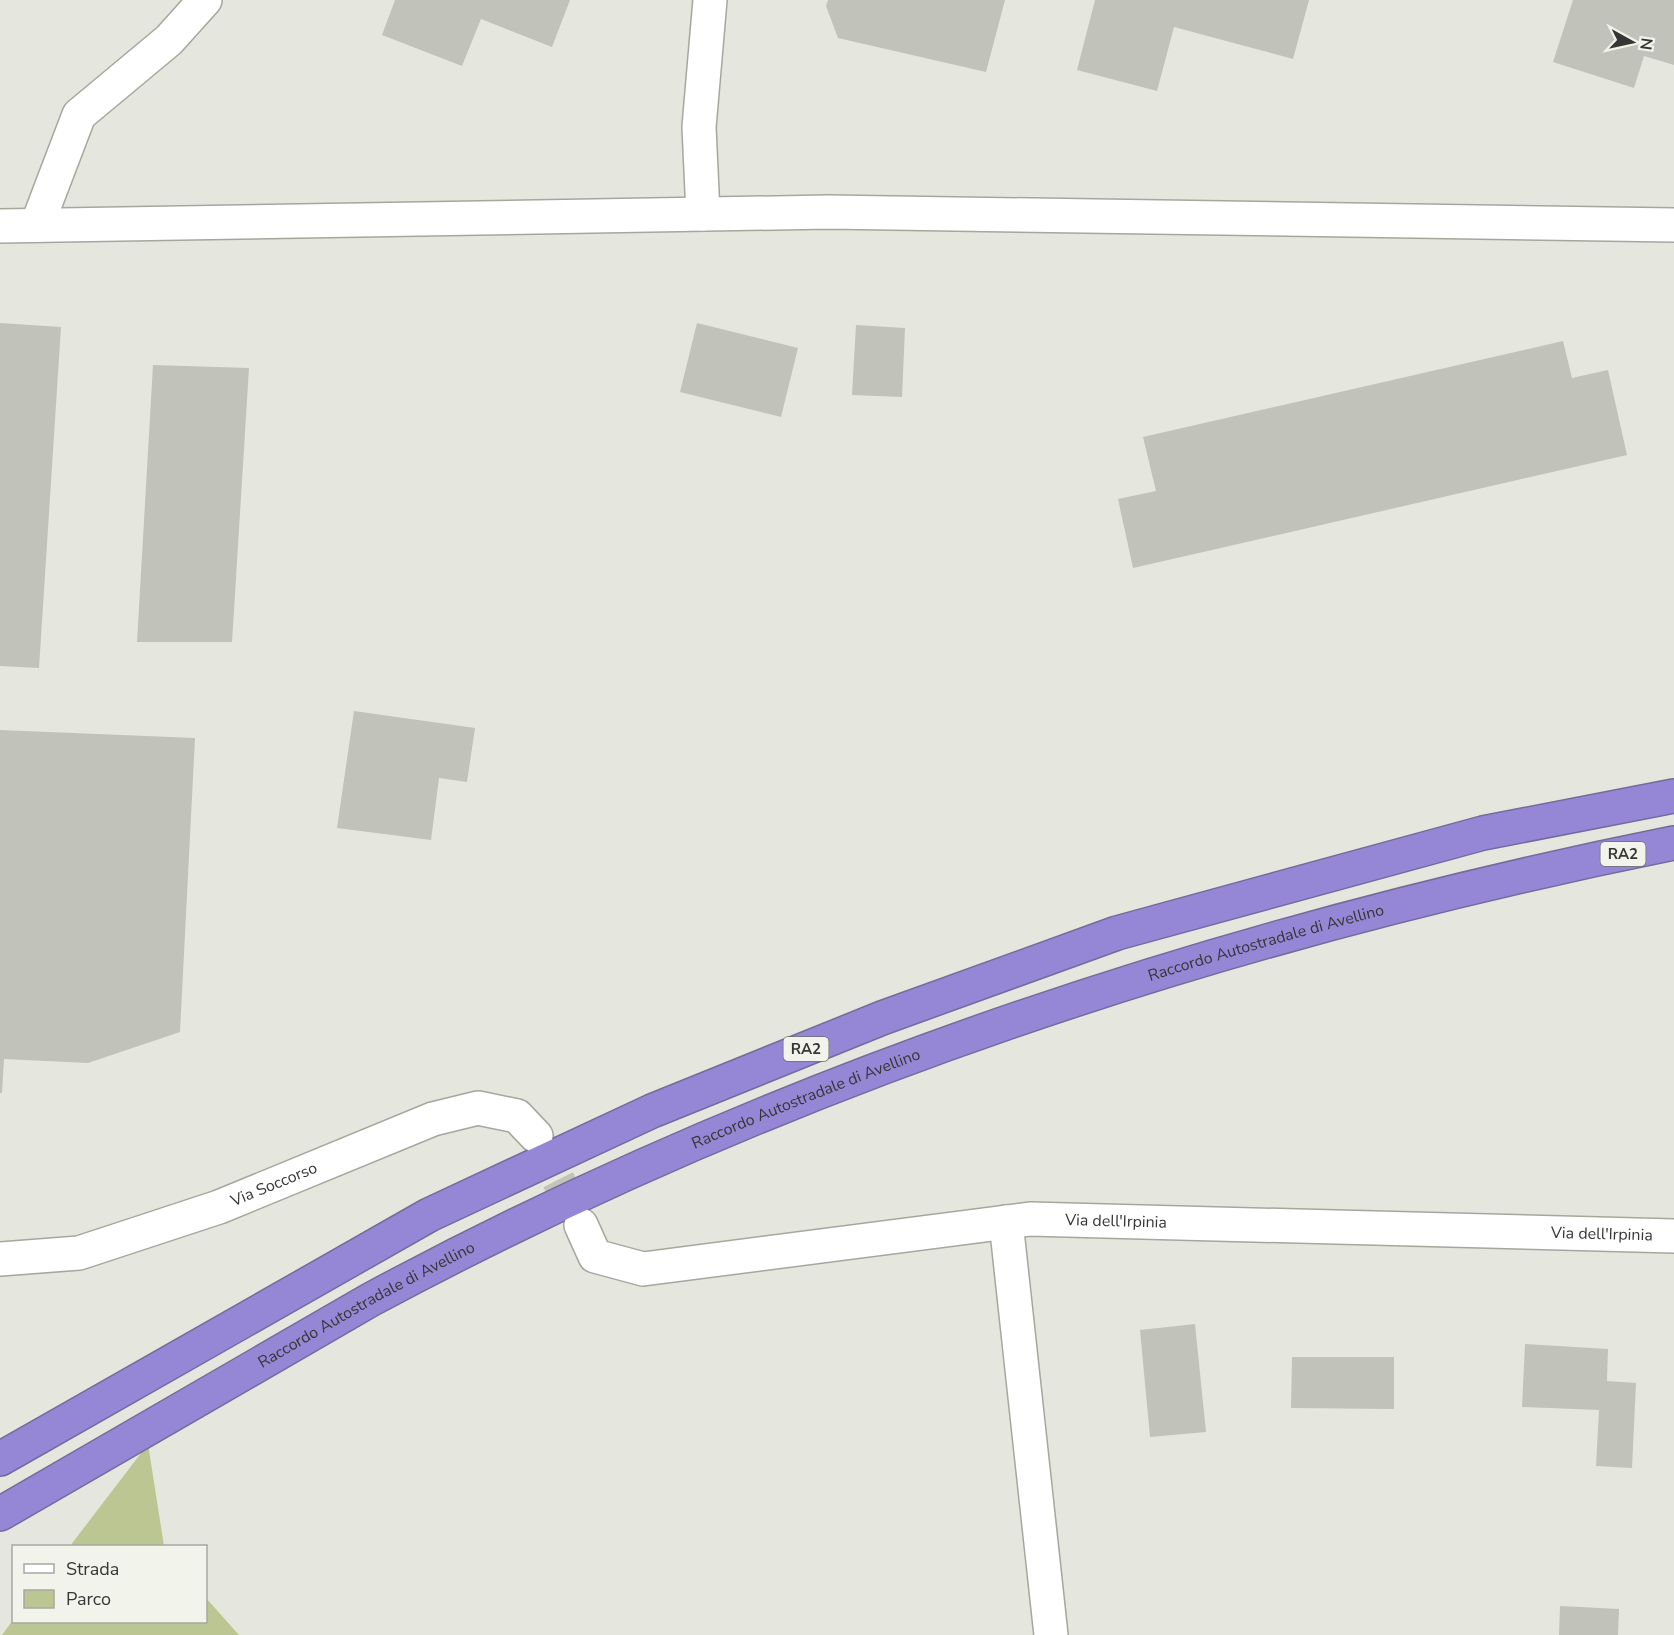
<svg xmlns="http://www.w3.org/2000/svg" width="1674" height="1635" font-family="'Nunito Sans',sans-serif">
	<rect width="100%" height="100%" fill="#e5e7de"/>
	<!-- green -->
	<g fill="#bcc693">
		<path d="M148,1444L164,1546H70Z"/>
		<path d="M206,1598L239,1635H2L13,1620L14,1622H206Z"/>
	</g>
	<!-- building -->
	<g fill="#c1c2ba">
		<path d="M395,0H570L552,47L481,19L462,66L382,35Z"/>
		<path d="M828,0H1005L986,72L838,38L826,6Z"/>
		<path d="M1095,0H1309L1293,59L1174,27L1157,91L1077,70Z"/>
		<path d="M1573,0H1674V65L1644,56L1634,88L1553,62Z"/>
		<path d="M0,323L61,327L39,668L0,666Z"/>
		<path d="M697,323L798,348L781,417L680,392Z"/>
		<path d="M856,325L905,328L902,397L852,395Z"/>
		<path d="M1563,341L1572,378L1608,370L1627,455L1133,568L1118,499L1156,491L1143,437Z"/>
		<path d="M153,365L249,368L232,642H137Z"/>
		<path d="M354,711L475,728L467,782L439,778L431,840L337,828Z"/>
		<path d="M0,730L195,738L180,1032L88,1063L4,1059L2,1093H0Z"/>
		<path d="M1195,1324L1206,1432L1150,1437L1140,1330Z"/>
		<path d="M1525,1344L1608,1349L1607,1381L1636,1383L1632,1468L1596,1466L1599,1410L1522,1407Z"/>
		<path d="M1292,1357H1394V1409L1291,1408Z"/>
		<path d="M1560,1606L1619,1609L1618,1635H1559Z"/>
	</g>
	<g fill="none" stroke-linecap="round" stroke-linejoin="round">
		<!-- minor-tunnel -->
		<path stroke="#c2c4bc" stroke-width="33" stroke-dasharray="33 16" stroke-linecap="butt" d="M536,1136L581,1225"/>
		<!-- minor casing -->
		<g stroke="#a5a79e" stroke-width="36">
			<g id="minor">
				<path d="M703,214L699,127L710,0"/>
				<path d="M37,225L79,115L169,40L205,0"/>
				<path d="M0,226L829,212L1674,225"/>
				<path d="M1006,1222L1051,1635"/>
				<path id="s1" d="M581,1225L595,1256L643,1269L1030,1219L1674,1236"/>
				<path id="s2" d="M0,1259L79,1253L219,1207L433,1119L478,1108L517,1116L536,1136"/>
			</g>
		</g>
		<!-- highway casing -->
		<g stroke="#746b9d" stroke-width="36">
			<g id="highway">
				<path d="M0,1459L429,1215L652,1111L882,1018L1117,933L1483,833L1674,796"/>
				<path id="s3" d="M0,1514L370,1300C777,1081 1221,934 1674,843"/>
			</g>
		</g>
		<!-- minor -->
		<use href="#minor" stroke="#fff" stroke-width="33"/>
		<!-- highway -->
		<use href="#highway" stroke="#9687d6" stroke-width="33"/>
	</g>
	<g text-anchor="middle" dominant-baseline="central" stroke-width="6" stroke-linejoin="round" paint-order="stroke">
		<!-- shield labels -->
		<g fill="#f2f4ec" stroke="#6e706b" stroke-width="1.5">
			<rect x="1600.5" y="842" width="45" height="24" rx="4.5"/>
			<rect x="783.5" y="1037" width="45" height="24" rx="4.5"/>
		</g>
		<g font-size="15" font-weight="bold" fill="#363734">
			<text x="1623" y="854">RA2</text>
			<text x="806" y="1049">RA2</text>
		</g>
		<!-- street labels -->
		<g font-size="16" fill="#363734" stroke="#f2f4ec">
			<text stroke="none"><textPath href="#s3" startOffset="1394">Raccordo Autostradale di Avellino</textPath></text>
			<text stroke="none"><textPath href="#s3" startOffset="908">Raccordo Autostradale di Avellino</textPath></text>
			<text stroke="none"><textPath href="#s2" startOffset="286">Via Soccorso</textPath></text>
			<text stroke="none"><textPath href="#s1" startOffset="560">Via dell'Irpinia</textPath></text>
			<text stroke="none"><textPath href="#s1" startOffset="1046">Via dell'Irpinia</textPath></text>
			<text stroke="none"><textPath href="#s3" startOffset="422">Raccordo Autostradale di Avellino</textPath></text>
		</g>
	</g>
	<!-- legend -->
	<rect x="12" y="1545" width="195" height="78" fill="#f2f4ec" stroke="#a7a8a2" stroke-width="1.5"/>
	<rect x="24" y="1564" width="30" height="9" fill="#ffffff" stroke="#a7a8a2" stroke-width="1.5"/>
	<text x="66" y="1575" font-size="18" fill="#363734">Strada</text>
	<rect x="24" y="1590" width="30" height="18" fill="#bcc693" stroke="#a7a8a2" stroke-width="1.5"/>
	<text x="66" y="1605" font-size="18" fill="#363734">Parco</text>
	<!-- north arrow -->
	<g transform="translate(1632 42) rotate(98)" stroke="#f2f4ec" stroke-width="4.5" paint-order="stroke">
	<path d="M0-4.5L10 22L0 15L-10 22Z" fill="#363734"/>
	<text y="-9" font-size="16" font-weight="bold" text-anchor="middle" fill="#363734">N</text>
	</g>
</svg>
